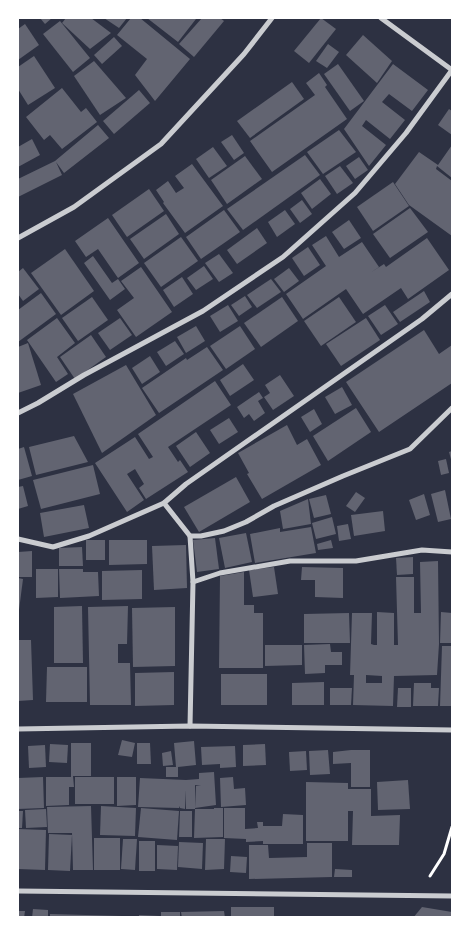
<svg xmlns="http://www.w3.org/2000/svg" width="470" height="935" font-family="Overpass,sans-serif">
	<rect width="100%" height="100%" fill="#2d3142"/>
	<!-- building -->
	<g fill="#626471" fill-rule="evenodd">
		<path d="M40,18H52L45,24Z"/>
		<path d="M66,18H91L111,33L90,49L62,23Z"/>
		<path d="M104,18H127L119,28Z"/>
		<path d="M131,18H140L190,59L155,101L135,75L147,59L117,35Z"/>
		<path d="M147,18H195L196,19L178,42Z"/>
		<path d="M202,18H220L224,21L194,57L179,44Z"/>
		<path d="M321,18L336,29L309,63L294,51Z"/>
		<path d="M60,21L90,58L73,72L43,34Z"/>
		<path d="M25,24L39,45L18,60V29Z"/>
		<path d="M363,35L392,61L377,83L346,55Z"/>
		<path d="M114,37L122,46L102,64L94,55Z"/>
		<path d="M328,44L339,52L327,68L316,61Z"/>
		<path d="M34,56L55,88L28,105L18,89V67Z"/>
		<path d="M94,61L126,98L100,115L74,76Z"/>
		<path d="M338,64L364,101L350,111L324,74Z"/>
		<path d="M393,64L428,90L412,111L389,94L382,102L405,120L390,139L366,120L362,126L386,145L369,166L344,129Z"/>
		<path d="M319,73L327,85L325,87L347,119L272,172L250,141L315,95L306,83Z"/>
		<path d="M292,82L304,99L250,138L237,121Z"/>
		<path d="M62,88L81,112L86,108L97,122L62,149L50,135L44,140L26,117Z"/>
		<path d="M139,90L150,103L114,134L103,121Z"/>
		<path d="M449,109L452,111V135L438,125Z"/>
		<path d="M98,125L109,138L64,173L56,162L62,175L18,197V179L55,161Z"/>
		<path d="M339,130L356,152L323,174L307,152Z"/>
		<path d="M232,135L244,153L234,160L221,142Z"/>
		<path d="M32,139L40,155L18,167V147Z"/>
		<path d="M452,145V178L437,166L436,169L452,181V236L409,205L395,184L419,152L438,165Z"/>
		<path d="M213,147L227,166L209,178L196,159Z"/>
		<path d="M305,155L320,175L243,230L227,209Z"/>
		<path d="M245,156L262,179L227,204L211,180Z"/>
		<path d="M359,157L368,170L355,179L346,166Z"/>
		<path d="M192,164L223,206L185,233L163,203L164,202L156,190L168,181L176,193L184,188L175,176Z"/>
		<path d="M340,166L353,183L337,194L325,176Z"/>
		<path d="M320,179L331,194L312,209L301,193Z"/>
		<path d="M393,182L409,206L373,231L357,207Z"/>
		<path d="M149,189L164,211L127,237L112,215Z"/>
		<path d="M302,200L312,214L300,223L290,209Z"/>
		<path d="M410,208L428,232L390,258L373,234Z"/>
		<path d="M224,210L240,232L201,259L186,237Z"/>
		<path d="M285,210L295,224L277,237L268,222Z"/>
		<path d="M166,214L179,234L144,259L130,239Z"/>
		<path d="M108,218L139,263L118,278L98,249L86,257L75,241Z"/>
		<path d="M349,220L361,238L344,249L332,232Z"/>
		<path d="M257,228L267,243L237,264L227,250Z"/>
		<path d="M326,236L339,257L362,242L379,267L370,273L384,264L386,267L427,238L449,270L408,299L401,288L363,314L346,289L303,319L286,294L326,266L312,245Z"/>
		<path d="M181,237L198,261L161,287L144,263Z"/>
		<path d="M308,247L320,265L304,276L292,258Z"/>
		<path d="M65,249L94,291L61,315L31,273Z"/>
		<path d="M219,254L233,273L219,282L205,263Z"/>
		<path d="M93,256L112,283L118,279L125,289L110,300L84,263Z"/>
		<path d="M204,266L213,279L196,290L187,278Z"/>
		<path d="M141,267L172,312L136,337L117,310L134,298L121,281Z"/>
		<path d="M23,268L39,289L23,301L18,294V272Z"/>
		<path d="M289,268L299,281L284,292L274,279Z"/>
		<path d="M182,277L193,294L174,307L163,290Z"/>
		<path d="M271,279L281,292L257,308L247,295Z"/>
		<path d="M424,291L430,302L400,322L393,312Z"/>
		<path d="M41,293L56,314L18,342V310Z"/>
		<path d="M245,296L252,307L239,316L231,305Z"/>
		<path d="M92,297L108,320L78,341L62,318Z"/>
		<path d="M282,297L298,321L261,347L244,323Z"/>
		<path d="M339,297L356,322L321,346L304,321Z"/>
		<path d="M228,305L238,321L220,332L210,316Z"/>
		<path d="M385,305L398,324L381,335L368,316Z"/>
		<path d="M57,318L75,343L57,357L68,374L56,382L27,340Z"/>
		<path d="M120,318L132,335L110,350L98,333Z"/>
		<path d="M366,318L380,340L341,366L326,344Z"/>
		<path d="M196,326L205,341L186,353L177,337Z"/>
		<path d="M240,326L255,349L226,369L210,346Z"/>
		<path d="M424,330L439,354L452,345V383L379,432L346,382Z"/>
		<path d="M91,335L106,357L75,379L60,357Z"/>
		<path d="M175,341L184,354L166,366L157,352Z"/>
		<path d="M28,343L41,385L18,393V347Z"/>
		<path d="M207,347L223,370L159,413L142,388L186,358L187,360Z"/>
		<path d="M150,356L160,372L142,384L132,368Z"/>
		<path d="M243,364L254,380L230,396L220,380Z"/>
		<path d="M126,365L156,415L102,453L73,394Z"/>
		<path d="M280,375L294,396L273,410L264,397L270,393L265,385Z"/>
		<path d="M215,381L231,405L168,447L178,462L180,460L188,472L146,499L139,488L144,484L135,469L127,474L144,500L127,512L95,463L135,437L149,459L153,457L138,434Z"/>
		<path d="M342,387L352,405L335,414L325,397Z"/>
		<path d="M259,392L263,398L258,401L265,413L254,421L249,414L244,418L237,407Z"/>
		<path d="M356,408L371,432L328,461L313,436Z"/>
		<path d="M314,409L322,424L310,432L301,417Z"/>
		<path d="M229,418L238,432L219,444L210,430Z"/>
		<path d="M287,425L297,445L307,439L321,465L262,499L247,474L249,473L238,453Z"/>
		<path d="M196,432L210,453L190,467L176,446Z"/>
		<path d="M74,436L88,462L36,475L29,447Z"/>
		<path d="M24,447L32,476L18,480V449Z"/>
		<path d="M452,451V463L449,452Z"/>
		<path d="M446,459L449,473L441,475L438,461Z"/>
		<path d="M93,465L100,494L41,509L33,480Z"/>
		<path d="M236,477L250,502L199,532L184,507Z"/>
		<path d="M23,486L28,506L18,509V487Z"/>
		<path d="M445,490L451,519L438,522L431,494Z"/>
		<path d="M356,492L365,498L355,512L346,506Z"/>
		<path d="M424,494L430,515L416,520L409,500Z"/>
		<path d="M326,495L331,514L314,518L309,499Z"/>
		<path d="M308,499L311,524L283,529L280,511Z"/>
		<path d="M84,505L89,528L44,537L40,513Z"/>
		<path d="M383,511L385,531L354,536L351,515Z"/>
		<path d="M332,517L336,534L316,539L312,523Z"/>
		<path d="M348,524L351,539L339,541L337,526Z"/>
		<path d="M311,527L316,553L255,563L250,534L280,528V532Z"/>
		<path d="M246,533L252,562L225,568L219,538Z"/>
		<path d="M215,538L219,569L197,572L193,540Z"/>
		<rect x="86" y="540" width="19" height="20"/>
		<path d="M109,540H147V564L109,565Z"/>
		<path d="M331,540L333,548L318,550L317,544Z"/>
		<path d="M186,545L187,588L154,590L152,546Z"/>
		<path d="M82,547L83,566H59V548Z"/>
		<path d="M32,551V577H18V552Z"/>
		<path d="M413,557V574L397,575L396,558Z"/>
		<path d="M438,561L439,644L437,675L394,676L393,706L353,705L354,675H350L352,613H372L371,644L374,645H377V612L394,613V645H398L396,577H414V613H421L420,562ZM366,675L382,676V683H366Z"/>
		<path d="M274,567L278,594L253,597L249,570Z"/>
		<path d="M302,567L343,568V598L315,597V580H301Z"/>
		<path d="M36,569H58V597L36,598Z"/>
		<path d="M59,569H83V572H98L99,596L60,598Z"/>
		<path d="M142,570V599L102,600V571Z"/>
		<path d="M244,572V605H254V613H263V668H219L220,576Z"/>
		<path d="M18,578L23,579L19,610L18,609Z"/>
		<path d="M82,606L83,663H54V607Z"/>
		<path d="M128,606L127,644H118V663H130L131,705H90L88,607Z"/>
		<path d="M175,607V666L133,667L132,608Z"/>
		<path d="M441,612L452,613V643H440Z"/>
		<path d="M349,613L350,643H304V614Z"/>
		<path d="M18,640H31L33,700L18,701Z"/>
		<path d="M330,644L331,652H342V665H325V673L305,674L304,645Z"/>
		<path d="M265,645H302V665L265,666Z"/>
		<path d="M442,646H452V706H440Z"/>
		<path d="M47,667H87V702H46Z"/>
		<path d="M174,672V705L135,706V673Z"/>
		<rect x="221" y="674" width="46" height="31"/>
		<path d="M324,682V705H292V683Z"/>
		<path d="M414,683H431V688H439L438,706H413Z"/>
		<path d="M330,688H352L351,705H330Z"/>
		<path d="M398,688H411V707H397Z"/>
		<path d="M122,740L135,743L132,757L118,755Z"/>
		<path d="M194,741L196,765L178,767V777H166V767H176L174,743Z"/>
		<path d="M71,743H91V776H73L74,787H69V805L46,806V777H71Z"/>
		<path d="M137,743H150L151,764H137Z"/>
		<path d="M50,744L68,745L67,763L49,762Z"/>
		<path d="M265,744L266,765L243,766V745Z"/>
		<path d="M45,745L46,767L29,768L28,746Z"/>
		<path d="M235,746L236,767L220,768V764L202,765L201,747Z"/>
		<path d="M328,750L330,774L310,775L309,751Z"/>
		<path d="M351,750H370V787H351V763L333,764V752Z"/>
		<path d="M171,751L173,765L163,766L162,753Z"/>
		<path d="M306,751L307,770L290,771L289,752Z"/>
		<path d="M214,772L216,805L195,808L196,786H201L195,785V809H186L185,790V809L180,808V806L179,808L138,807L140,778L186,780L199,779V773Z"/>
		<path d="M43,777L44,808L18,809V778Z"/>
		<rect x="75" y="777" width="39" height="27"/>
		<path d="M117,777H136V805L117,806Z"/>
		<path d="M233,777L234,789L245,788L246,805L221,807L220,778Z"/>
		<path d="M408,780L410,809L378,810L377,782Z"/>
		<path d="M306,782L348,783V789H371V816L400,815L399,845H352L353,811H348V841H306Z"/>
		<path d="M91,806L93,870H73L72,833H48L47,807Z"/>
		<path d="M101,806L136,808L135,836L100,835Z"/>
		<path d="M141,808L179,811L177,840L138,837Z"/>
		<path d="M214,808H223V837L194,838L195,809H214Z"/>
		<path d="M224,808H245V829L258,828L257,822H263V826H282L283,814L303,815V844H263V841L246,842V839L224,838Z"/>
		<path d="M46,809L47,827L26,828L25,810Z"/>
		<path d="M18,811H23L22,828H18Z"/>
		<path d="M180,811H192V837H179Z"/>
		<path d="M18,829L46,830L45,870L18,869Z"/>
		<path d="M49,834L72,835L70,871L48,870Z"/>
		<rect x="94" y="838" width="26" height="32"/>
		<path d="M123,839H137L135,870L121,869Z"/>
		<path d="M206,839H225L224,869L205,870Z"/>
		<rect x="139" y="841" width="16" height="30"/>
		<path d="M179,842L203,843L202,869L178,867Z"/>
		<path d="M307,843H332V877L249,879V845H268L269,858L307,857Z"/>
		<path d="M157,845L178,846L177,870L157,869Z"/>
		<path d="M231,856L247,857L246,873L230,872Z"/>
		<path d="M335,869L352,870V877H334Z"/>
		<rect x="231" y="907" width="43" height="11"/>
		<path d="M422,907L452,912V918H413Z"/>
		<path d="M33,909L48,910V918H32Z"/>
		<path d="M18,911H25L24,918H18Z"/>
		<path d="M224,911L225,918H182L181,912Z"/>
		<rect x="161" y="912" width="19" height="6"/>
		<path d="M50,914L122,916V918H50Z"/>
		<path d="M139,915L160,916V918H139Z"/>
	</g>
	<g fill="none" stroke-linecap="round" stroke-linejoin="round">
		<!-- path -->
		<path stroke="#fff" stroke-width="3" d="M430,876L444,854L452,827"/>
		<!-- minor -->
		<g stroke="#caccd0" stroke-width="5">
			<path d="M381,18L452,70"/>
			<path d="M18,238L74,207L161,144L244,54L272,18"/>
			<path d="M18,413L38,403L84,375L203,311L283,257L355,193L406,133L452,70"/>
			<path d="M164,503L190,536L193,582L190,726"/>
			<path d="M190,536H201L224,531L246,522L274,506L343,476L410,449L452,408"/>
			<path d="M18,539L53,547L89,536L164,503L186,484L422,319L452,294"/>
			<path d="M193,582L220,573L290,561H356L422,550L452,552"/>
			<path d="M18,729L190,726L452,730"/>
			<path d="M18,891L452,896"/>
		</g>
	</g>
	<!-- border -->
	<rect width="470" height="935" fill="none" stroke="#ffffff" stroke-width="38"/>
</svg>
